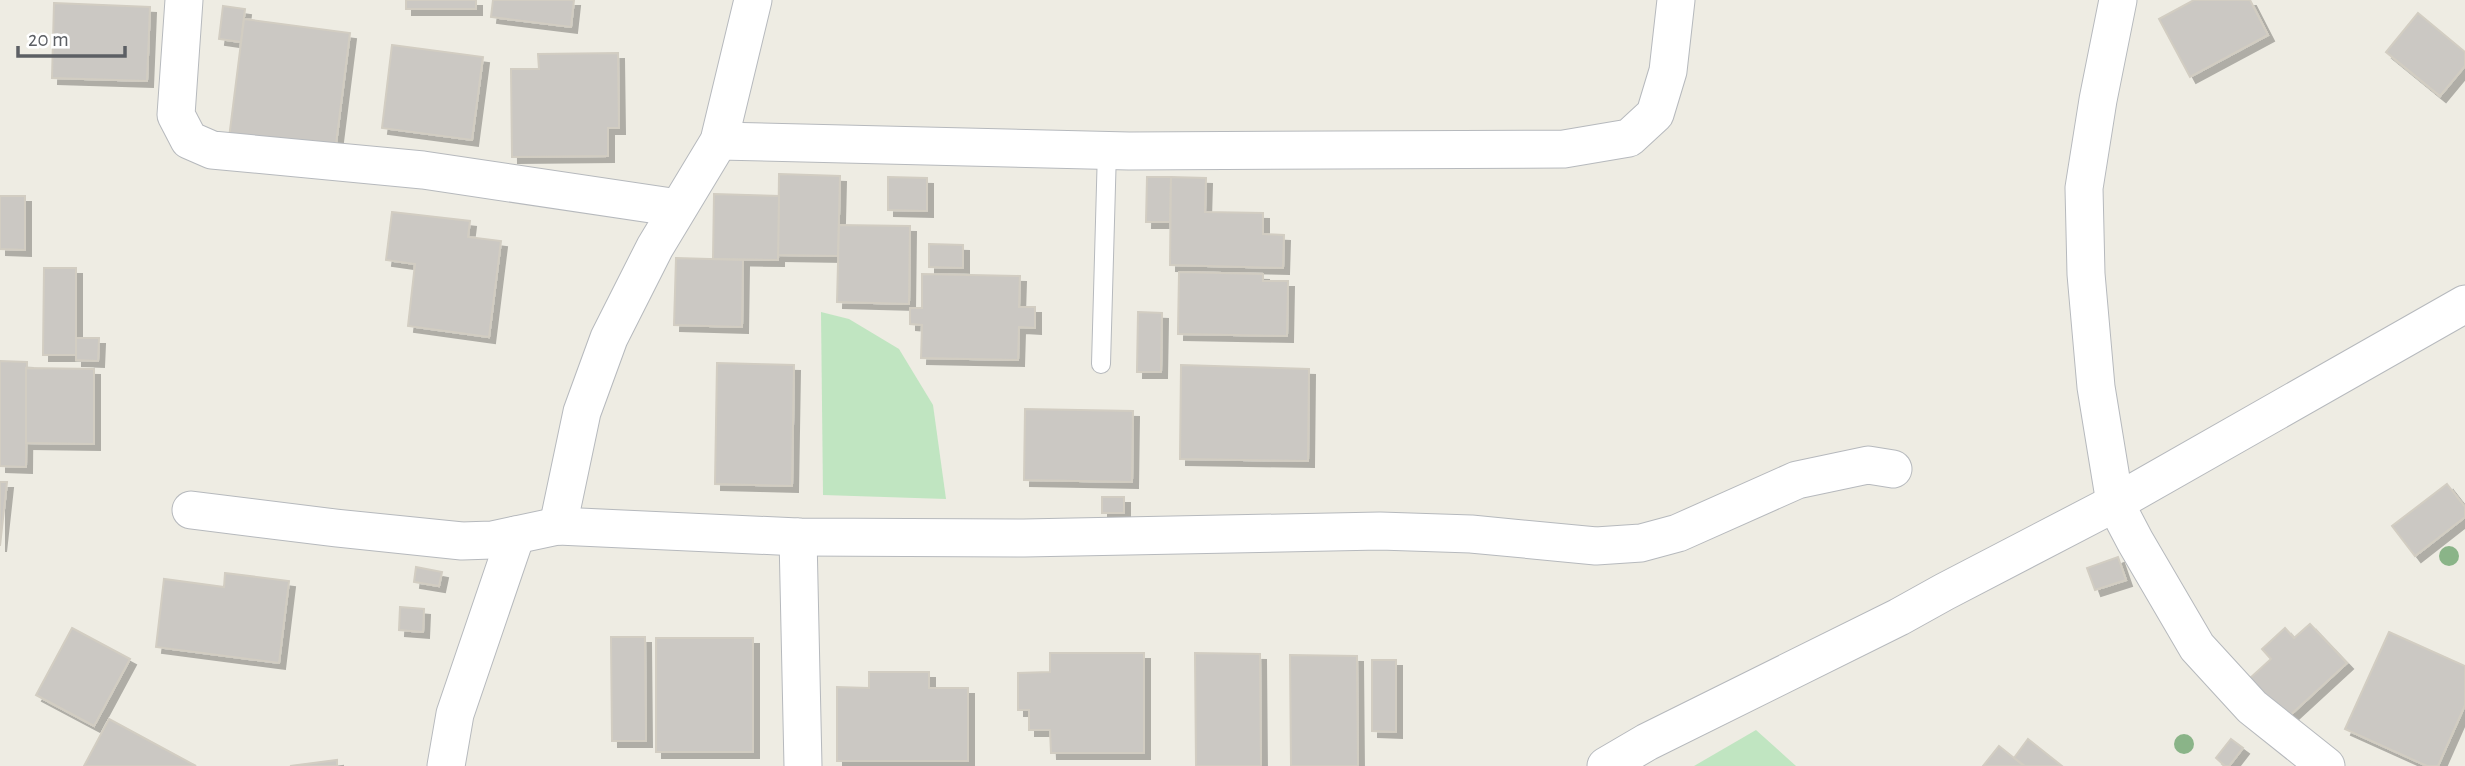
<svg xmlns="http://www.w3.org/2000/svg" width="2465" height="766" font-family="'Alegreya Sans',sans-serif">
	<defs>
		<filter id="shadow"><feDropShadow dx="6" dy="6" stdDeviation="0" flood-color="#0004"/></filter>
	</defs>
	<rect width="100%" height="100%" fill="#eeece3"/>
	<!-- green -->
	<g fill="#c0e5c1">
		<path d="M821,312L849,319L899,349L933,405L946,499L823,495Z"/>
		<path d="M1756,730L1796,766H1694Z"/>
	</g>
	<!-- building -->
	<g fill="#cbc8c3" stroke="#d2cdc2" stroke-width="2" filter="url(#shadow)">
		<rect x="406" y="0" width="70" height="9"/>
		<path d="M493,0H574L571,27L491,17Z"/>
		<path d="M2194,0H2250L2268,35L2190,77L2159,19Z"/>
		<path d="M54,3L150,7L147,81L52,78Z"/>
		<path d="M223,6L245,9L241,42L219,39Z"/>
		<path d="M2418,13L2465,52V66L2440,96L2386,52Z"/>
		<path d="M244,19L350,33L335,152L229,138Z"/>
		<path d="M392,45L483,57L472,140L382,128Z"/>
		<path d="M618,53L619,128H608V156L512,157L511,69H539L538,54Z"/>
		<path d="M779,174L840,176L838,256L778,255Z"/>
		<path d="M888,177L927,178V211L888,210Z"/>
		<path d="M1147,177H1171L1170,222H1146Z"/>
		<path d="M1171,177L1206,178L1205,212L1263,213V234L1284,235L1283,268L1170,265Z"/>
		<path d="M714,194L779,196L778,260L713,259Z"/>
		<path d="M0,196H25V250L0,249Z"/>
		<path d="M392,212L470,221L468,237L501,241L489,337L408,326L415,264L386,260Z"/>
		<path d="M839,225L910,226L909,304L837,302Z"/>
		<path d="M929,244L963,245V268L929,267Z"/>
		<path d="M676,258L743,260L742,327L674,325Z"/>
		<path d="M44,268H76V355H43Z"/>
		<path d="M1179,272L1263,274V281H1288L1287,336L1178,334Z"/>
		<path d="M922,274L1020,276L1019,307H1035V328L1019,327L1018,360L921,358L922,325L910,324V308H922Z"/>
		<path d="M1138,312L1162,313L1161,372H1137Z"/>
		<path d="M76,338H99L98,361L76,360Z"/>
		<path d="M0,361L27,362L26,467L0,466Z"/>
		<path d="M717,363L794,365L792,486L715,484Z"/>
		<path d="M1181,365L1309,369L1308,461L1180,459Z"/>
		<path d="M26,368L94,369V444L26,443Z"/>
		<path d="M1025,409L1133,411L1132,482L1024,480Z"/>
		<path d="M0,482H7L0,546Z"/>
		<path d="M2447,484L2465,507V517L2415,556L2392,526Z"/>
		<rect x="1102" y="497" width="22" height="16"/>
		<path d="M2118,557L2126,580L2095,590L2087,568Z"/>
		<path d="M416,567L442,572L439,586L414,582Z"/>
		<path d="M225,573L289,581L279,663L156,647L164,579L224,587Z"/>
		<path d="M400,607L424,609L423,632L399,630Z"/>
		<path d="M2310,624L2347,663L2286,719L2249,679L2271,659L2262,649L2285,628L2294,638Z"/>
		<path d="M72,628L130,659L94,726L36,695Z"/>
		<path d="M2389,632L2465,666V705L2438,766H2427L2345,729Z"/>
		<path d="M611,637H645L646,741H612Z"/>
		<rect x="656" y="638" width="97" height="114"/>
		<path d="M1050,653H1144V753H1051L1050,730H1029V710H1018V673L1050,672Z"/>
		<path d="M1195,653L1260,654L1261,766H1196Z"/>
		<path d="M1290,655L1357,656L1358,766H1291Z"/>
		<path d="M1372,660H1396V732L1372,731Z"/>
		<path d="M869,672H929V688H968V761H837V687L869,688Z"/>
		<path d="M109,719L196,766H84Z"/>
		<path d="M2028,739L2062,766H2025L2014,758Z"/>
		<path d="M2231,739L2243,748L2229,766H2225L2216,758Z"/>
		<path d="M1999,746L2024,766H1983Z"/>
		<path d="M337,760V766H290Z"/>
	</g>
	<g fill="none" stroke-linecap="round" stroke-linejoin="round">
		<!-- service casing -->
		<g stroke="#b6b9bd" stroke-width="20">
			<path id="service" d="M1101,364L1107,150"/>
		</g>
		<!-- minor casing -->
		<g stroke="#b6b9bd" stroke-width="39">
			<g id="minor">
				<path d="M184,0L176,115L189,140L212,150L423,170L678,208"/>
				<path d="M2118,0L2098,100L2084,188L2086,274L2096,387L2115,503L2135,541L2197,647L2252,707L2326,766"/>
				<path d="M719,141L1129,151L1564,149L1629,138L1655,114L1668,71L1676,0"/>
				<path d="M191,510L336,528L462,541L492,540L558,526L798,537L1024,538L1380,531L1471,534L1596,546L1641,543L1678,533L1797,480L1868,465L1893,469"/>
				<path d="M558,526L582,412L609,338L655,247L719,141L753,0"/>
				<path d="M798,537L803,766"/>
				<path d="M446,766L455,714L516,535"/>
				<path d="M1606,766L1647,742L1899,617L1944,592L2115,503L2465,304"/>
			</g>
		</g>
		<!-- service -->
		<use href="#service" stroke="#fff" stroke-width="18"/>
		<!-- minor -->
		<use href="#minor" stroke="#fff" stroke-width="37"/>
	</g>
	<!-- trees -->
	<g fill="#8ab488">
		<circle cx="2449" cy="556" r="10"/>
		<circle cx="2184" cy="744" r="10"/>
	</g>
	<!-- scale -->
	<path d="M18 46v10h107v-10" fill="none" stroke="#5c5f64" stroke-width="3.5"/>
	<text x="28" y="46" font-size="21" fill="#5c5f64" stroke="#ffffff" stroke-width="5" paint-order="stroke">20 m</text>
</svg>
